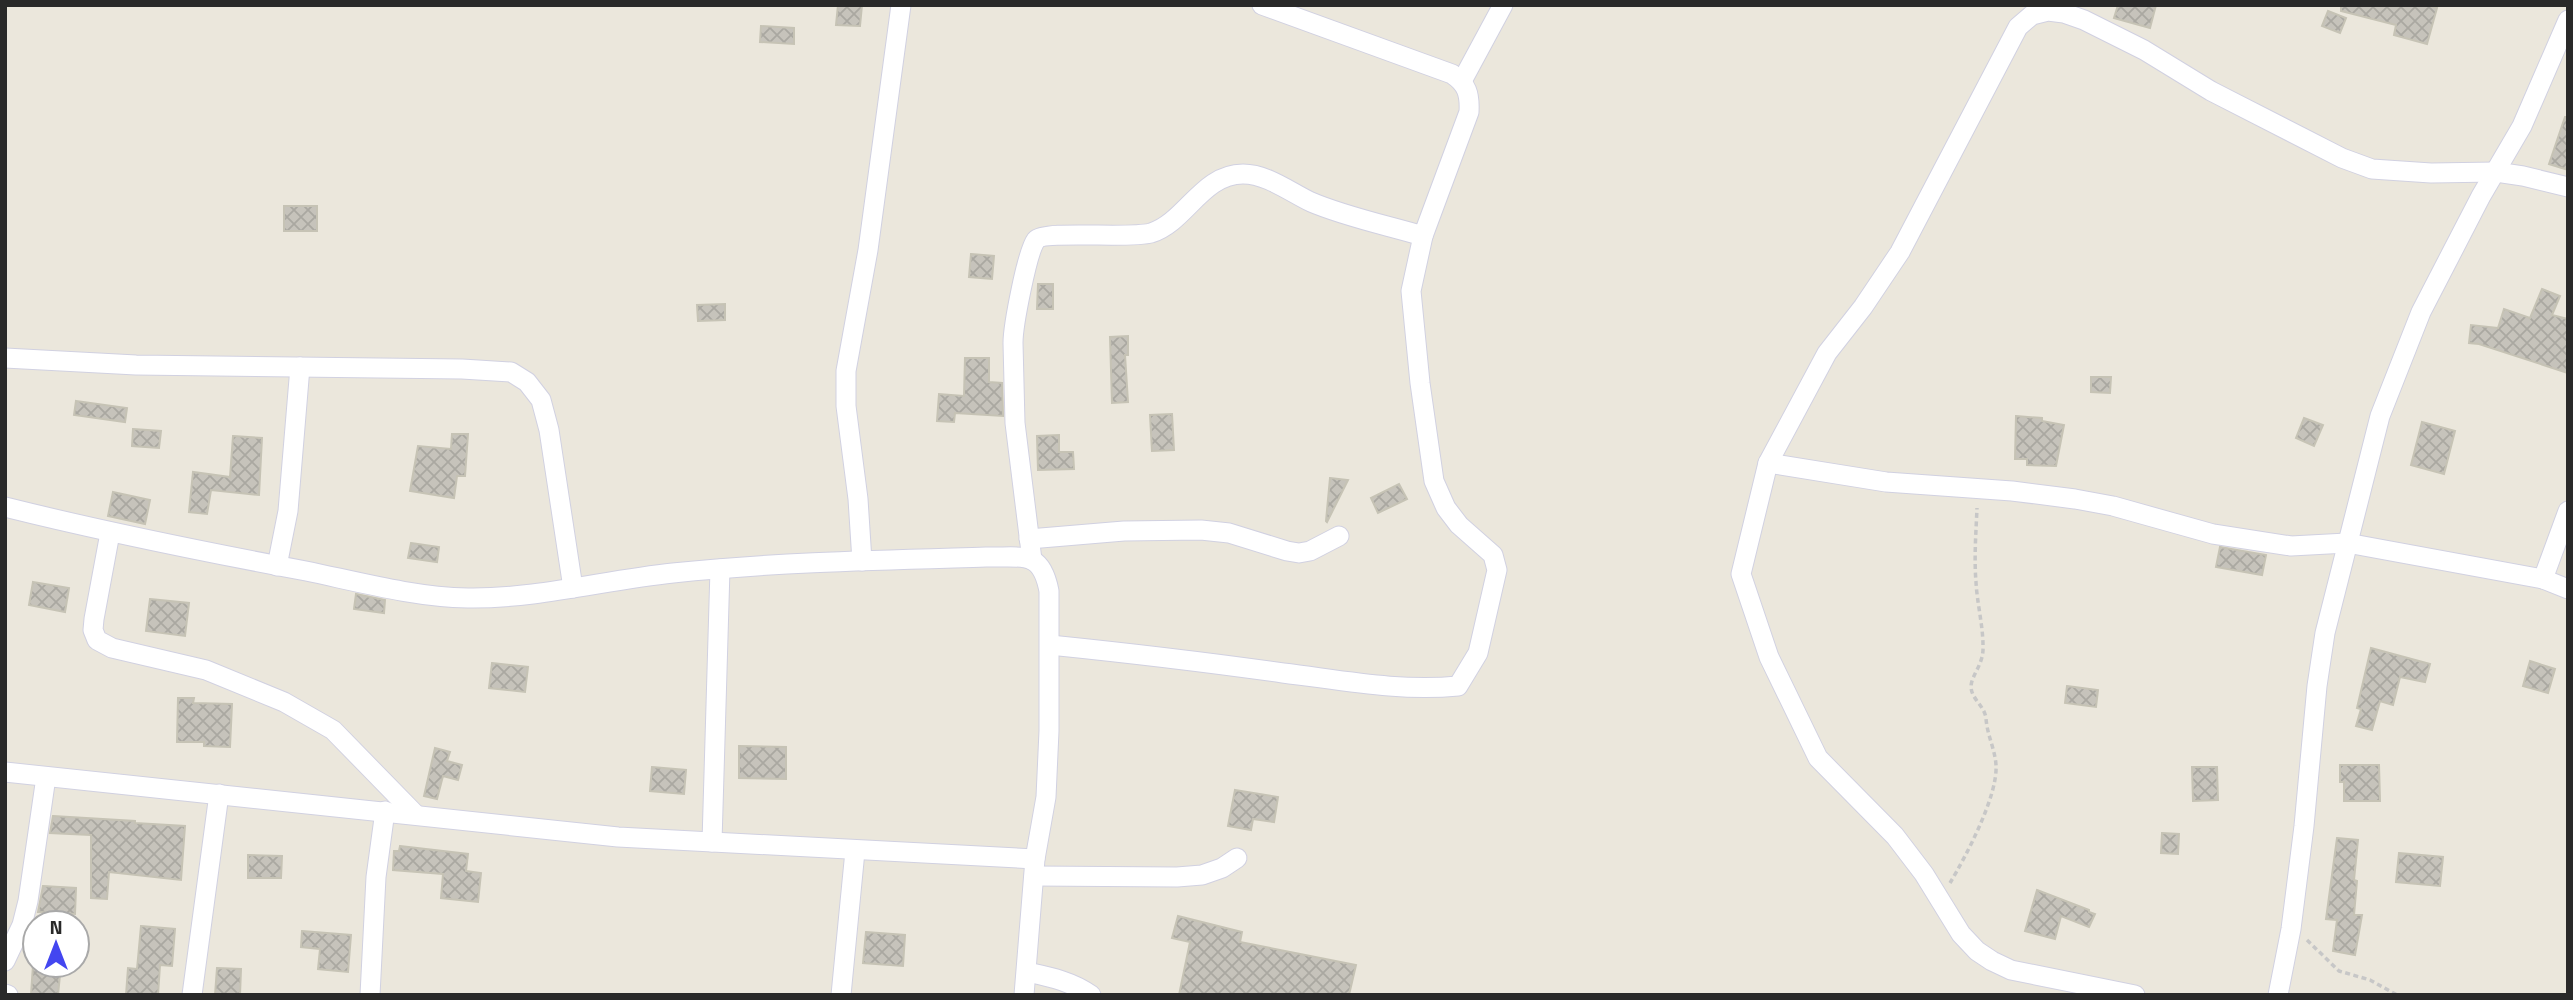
<svg xmlns="http://www.w3.org/2000/svg" width="2573" height="1000" font-family="'Titillium Web',sans-serif">
	<defs>
		<pattern id="building-cross-hatch" width="8" height="8" patternUnits="userSpaceOnUse" patternTransform="scale(1.75)"><rect width="8" height="8" fill="#c6c3bb"/><path d="M0 0l8 8M0 8l8-8" fill="none" stroke="#aaa8a1"/></pattern>
	</defs>
	<rect width="100%" height="100%" fill="#ebe7dc"/>
	<!-- building -->
	<g fill="url(#building-cross-hatch)" stroke="#c6c3b5" stroke-width="2">
		<path d="M838,5H862L860,26L836,25Z"/>
		<path d="M2118,5H2156L2150,28L2114,18Z"/>
		<path d="M2341,5H2428L2437,8L2427,44L2394,35L2396,25L2341,11Z"/>
		<path d="M2328,11L2346,18L2340,33L2322,26Z"/>
		<path d="M761,26L794,28V44L760,42Z"/>
		<path d="M2565,117H2568V170L2549,164Z"/>
		<rect x="284" y="206" width="33" height="25"/>
		<path d="M971,254L994,256L992,279L969,277Z"/>
		<path d="M1038,284H1053V309H1037Z"/>
		<path d="M2542,289L2560,296L2552,315L2568,319V373L2479,344L2469,343L2471,325L2498,328L2504,309L2530,318Z"/>
		<path d="M725,304V320L698,321L697,305Z"/>
		<path d="M1128,336V355H1125L1128,402L1112,403L1110,337Z"/>
		<path d="M965,358H989V382L1002,383L1003,416L955,413L954,422L937,421L939,394L964,396Z"/>
		<path d="M2091,377H2111L2110,393L2091,392Z"/>
		<path d="M76,401L127,408L125,422L74,415Z"/>
		<path d="M1172,414L1174,450L1152,451L1150,415Z"/>
		<path d="M2016,416L2042,418V421L2064,425L2056,466L2027,465V459H2015Z"/>
		<path d="M2304,418L2323,425L2314,446L2296,438Z"/>
		<path d="M2422,422L2455,431L2444,474L2411,465Z"/>
		<path d="M133,429L161,431L159,448L132,446Z"/>
		<path d="M452,434H468L465,476H457L454,498L410,491L418,446L451,449Z"/>
		<path d="M1059,435V452H1073L1074,469L1038,470L1037,436Z"/>
		<path d="M233,436L262,438L259,495L211,490L207,514L189,512L193,472L230,477Z"/>
		<path d="M1330,478L1348,480L1327,522L1326,521Z"/>
		<path d="M1399,484L1407,499L1378,513L1371,498Z"/>
		<path d="M113,492L150,500L145,524L108,516Z"/>
		<path d="M411,543L439,547L437,562L408,558Z"/>
		<path d="M2220,547L2266,555L2262,575L2216,567Z"/>
		<path d="M33,582L69,588L65,612L29,605Z"/>
		<path d="M356,594L385,600L384,613L354,609Z"/>
		<path d="M150,599L189,603L185,636L146,631Z"/>
		<path d="M2371,648L2430,664L2425,682L2400,677L2393,705L2380,701L2372,730L2356,726L2361,709L2357,708Z"/>
		<path d="M2530,661L2555,669L2548,693L2523,686Z"/>
		<path d="M492,663L528,667L525,692L489,688Z"/>
		<path d="M2067,686L2098,690L2096,707L2065,703Z"/>
		<path d="M178,698H194L193,703L232,704L230,747L204,746V742H177Z"/>
		<path d="M739,746L786,747V779L739,778Z"/>
		<path d="M435,748L450,752L447,761L462,765L458,780L443,776L437,799L424,796Z"/>
		<path d="M2340,765H2379L2380,801H2344V782H2340Z"/>
		<path d="M652,767L686,770L684,794L650,791Z"/>
		<path d="M2192,767H2217L2218,800L2193,801Z"/>
		<path d="M1235,790L1278,797L1274,822L1253,819L1251,830L1228,826Z"/>
		<path d="M53,816L135,821V823L185,826L181,880L109,872L107,899L91,898V835L50,833Z"/>
		<path d="M2162,833L2179,834L2178,854L2161,853Z"/>
		<path d="M2337,838L2358,840L2354,880L2357,881L2354,915H2362L2355,955L2333,951L2337,920L2326,919Z"/>
		<path d="M400,846L468,854L466,871L481,873L478,902L441,898L443,874L393,870L394,851H399Z"/>
		<path d="M2399,853L2443,857L2440,886L2396,882Z"/>
		<path d="M248,855L282,856L281,878H248Z"/>
		<path d="M43,886L76,888L75,914L38,912Z"/>
		<path d="M2037,890L2089,910V912L2095,914L2089,927L2061,916L2055,939L2025,931Z"/>
		<path d="M1178,916L1242,932L1240,942L1356,965L1349,995H1179L1190,942L1172,938Z"/>
		<path d="M141,926L175,929L172,966L160,965L158,995H126L128,968L137,969Z"/>
		<path d="M302,931L351,935L348,972L318,969L320,949L301,947Z"/>
		<path d="M866,932L905,935L903,966L863,963Z"/>
		<path d="M33,965H61L58,995H31Z"/>
		<path d="M217,968L241,969L240,995H215Z"/>
	</g>
	<g fill="none" stroke-linecap="round" stroke-linejoin="round">
		<!-- minor casing -->
		<g stroke="#d1d1e1" stroke-width="21">
			<g id="minor">
				<path d="M1462,81L1503,5"/>
				<path d="M5,358L136,365L462,369L511,372L527,382L541,400L549,430L573,588"/>
				<path d="M1768,463L1886,482L2012,491L2075,499L2113,506L2213,534L2291,546L2347,543L2543,579L2568,589"/>
				<path d="M5,507C105,532 205,552 306,571C359,582 414,597 468,598C537,599 605,580 673,573C777,562 882,560 986,557C1022,558 1041,549 1049,591V731L1046,797L1035,859L1024,995"/>
				<path d="M110,533L94,619L93,630L97,640L112,648L206,670L284,702L333,730L415,814"/>
				<path d="M1029,539L1124,531L1201,530L1229,533L1287,551L1299,553L1310,551L1339,536"/>
				<path d="M1032,560L1015,423L1013,343C1013,326 1027,252 1036,240C1045,230 1130,239 1151,233C1186,222 1202,174 1243,174C1267,174 1290,192 1311,202C1346,217 1386,225 1423,236"/>
				<path d="M862,561L858,499L846,406V371L868,250L901,5"/>
				<path d="M277,566L288,511L300,367"/>
				<path d="M2543,579L2568,511"/>
				<path d="M1050,645C1128,653 1205,662 1283,673C1341,680 1400,692 1458,686L1478,653L1497,570L1493,555L1459,525L1446,508L1434,481L1420,383L1411,291L1423,236L1469,112C1470,94 1467,84 1452,74L1262,5"/>
				<path d="M5,772L618,837L1035,859"/>
				<path d="M712,842L720,569"/>
				<path d="M1034,876L1177,877L1202,875L1222,868L1237,858"/>
				<path d="M5,961L22,925L28,901L46,777"/>
				<path d="M1027,972C1050,977 1071,981 1091,995"/>
				<path d="M5,994L8,995"/>
				<path d="M192,995L219,794"/>
				<path d="M370,995L376,877L385,811"/>
				<path d="M841,995L855,851"/>
				<path d="M2135,995L2011,970L1992,961L1977,951L1961,934L1924,874L1895,836L1818,758L1769,657L1741,574L1768,463L1827,353L1863,307L1900,252L2018,27L2032,15L2048,11L2064,13L2084,20L2144,50L2211,91L2342,158L2372,169L2431,173L2496,172L2523,176L2568,187"/>
				<path d="M2278,995L2291,929L2304,826L2317,686L2325,633L2380,416L2421,312L2481,196L2522,126L2568,20"/>
			</g>
		</g>
		<!-- path -->
		<g stroke="#c7c7c7" stroke-width="3.5" stroke-dasharray="5 3.5" stroke-linecap="butt">
			<path d="M1950,883C1966,856 1998,796 1996,765C1995,749 1987,735 1986,718C1984,705 1971,699 1971,686C1972,674 1984,664 1983,646C1983,625 1977,603 1976,582C1974,558 1976,532 1977,508"/>
			<path d="M2307,940L2339,971L2370,980L2397,995"/>
		</g>
		<!-- minor -->
		<use href="#minor" stroke="#fff" stroke-width="19"/>
	</g>
	<!-- border -->
	<rect width="2573" height="1000" fill="none" stroke="#292929" stroke-width="14"/>
	<!-- north arrow -->
	<g transform="translate(56 944)"><circle r="33" fill="#ffffff" stroke="#a9a9a9" stroke-width="2"/>
	<path d="M0-5L12 26L0 18L-12 26Z" fill="#4346f0"/>
	<text y="-10" font-size="19" font-weight="bold" text-anchor="middle" fill="#292929">N</text>
	</g>
</svg>
